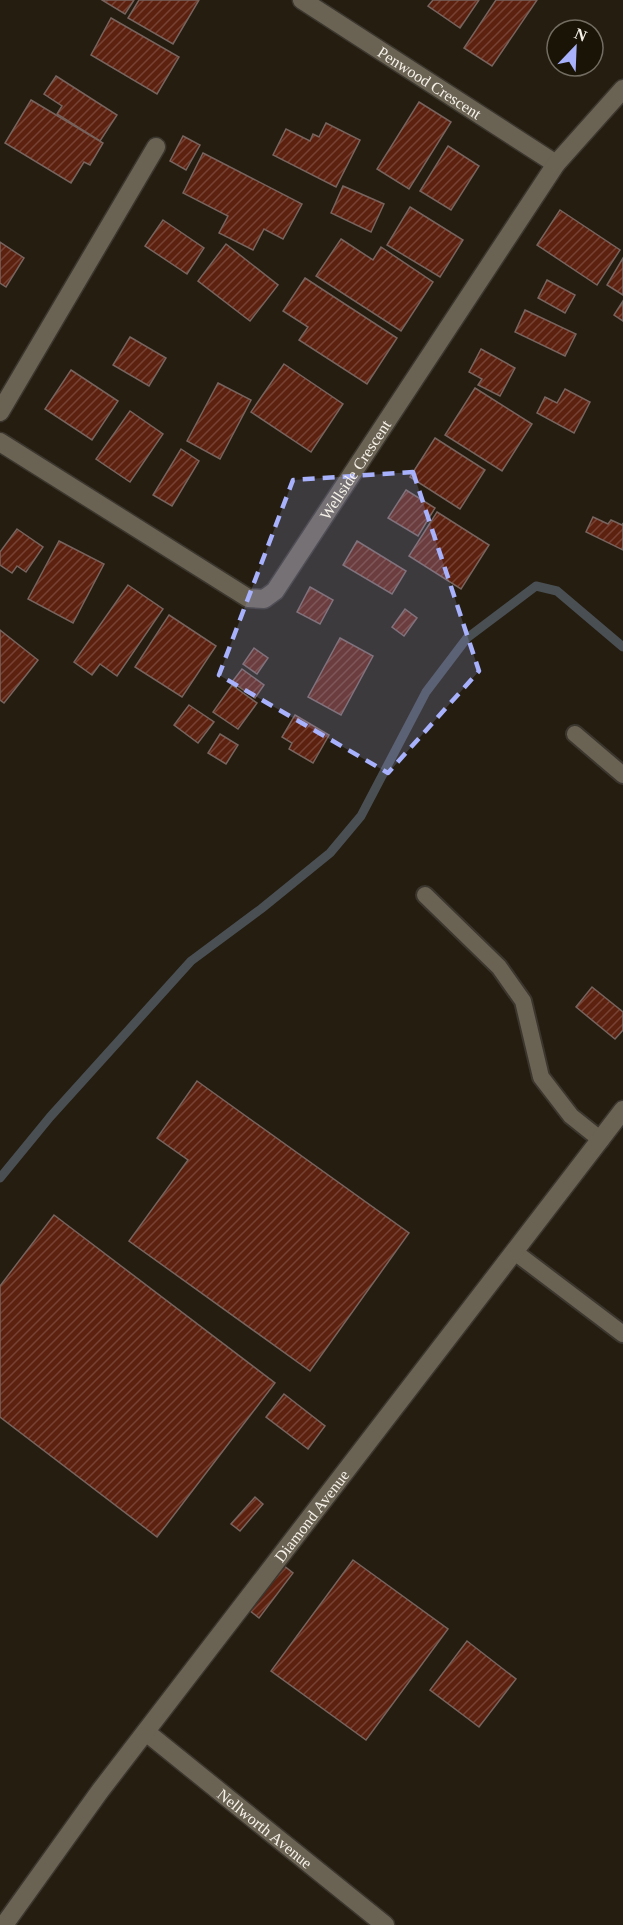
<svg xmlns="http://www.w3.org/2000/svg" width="623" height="1925" font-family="'Times New Roman',serif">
	<defs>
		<pattern id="building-hatch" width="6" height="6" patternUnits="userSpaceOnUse" patternTransform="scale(1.5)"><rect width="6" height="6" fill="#5d2110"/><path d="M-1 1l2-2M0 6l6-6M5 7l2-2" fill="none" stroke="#754233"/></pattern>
	</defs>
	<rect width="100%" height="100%" fill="#241d10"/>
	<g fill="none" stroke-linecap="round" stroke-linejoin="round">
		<!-- stream -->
		<path stroke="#4a4f54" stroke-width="9" d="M0,1178L50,1117L191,961L261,909L330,853L361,816L426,692L467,638L536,586L557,591L623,647"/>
	</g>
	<!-- building -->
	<g fill="url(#building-hatch)" stroke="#77645e" stroke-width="1.5">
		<path d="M102,0H134L125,14Z"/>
		<path d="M139,0H199L173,44L128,18Z"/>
		<path d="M433,0H479L460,28L428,6Z"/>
		<path d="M496,0H537L492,66L464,48Z"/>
		<path d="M111,18L179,57L157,94L91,55Z"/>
		<path d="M56,76L117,115L100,141L57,114L62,106L44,94Z"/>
		<path d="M31,100L103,143L90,165L84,162L71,183L5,143Z"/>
		<path d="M419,102L451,122L409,189L377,169Z"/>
		<path d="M326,123L360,140L336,187L273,155L286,129L310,141L313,134L319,137Z"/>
		<path d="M183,136L200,145L186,170L170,161Z"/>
		<path d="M448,146L479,166L451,210L420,191Z"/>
		<path d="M203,153L302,204L283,239L264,229L253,250L219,233L228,216L183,193Z"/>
		<path d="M343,186L384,204L371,232L331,213Z"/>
		<path d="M410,207L463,240L440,277L387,245Z"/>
		<path d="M560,210L620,250L597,285L537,245Z"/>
		<path d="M163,220L204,248L187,274L145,246Z"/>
		<path d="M341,239L373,260L381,247L433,282L401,331L316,276Z"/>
		<path d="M0,242L24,258L6,287L0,283Z"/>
		<path d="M226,244L278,285L250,321L198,281Z"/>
		<path d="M623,258V295L607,285Z"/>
		<path d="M305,278L397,338L367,384L299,340L308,327L283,311Z"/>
		<path d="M547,280L575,295L565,313L538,298Z"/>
		<path d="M623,301V321L614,315Z"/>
		<path d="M525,310L576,334L565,356L515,332Z"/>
		<path d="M130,337L166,358L149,386L113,365Z"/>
		<path d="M481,349L515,368L500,396L478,385L482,379L469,372Z"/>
		<path d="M284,364L343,404L311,452L251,412Z"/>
		<path d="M71,370L118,401L92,440L45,409Z"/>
		<path d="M218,383L251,400L220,459L187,441Z"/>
		<path d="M475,388L532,424L502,471L445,435Z"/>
		<path d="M565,389L590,402L574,433L537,413L545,397L557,403Z"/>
		<path d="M130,411L163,434L130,482L96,459Z"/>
		<path d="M435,438L485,470L460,509L410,477Z"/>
		<path d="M181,449L199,461L172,506L153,495Z"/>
		<path d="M406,490L435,508L418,536L388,518Z"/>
		<path d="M437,512L489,545L461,589L409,556Z"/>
		<path d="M593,517L608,524L611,520L622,525L623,523V550L586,532Z"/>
		<path d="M17,529L43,547L26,572L17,566L12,573L0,565V552Z"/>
		<path d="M59,541L104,564L73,623L28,599Z"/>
		<path d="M357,541L406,571L392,594L343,565Z"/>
		<path d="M128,585L163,609L117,676L100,664L92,675L74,662Z"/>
		<path d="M310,587L333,600L320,624L297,612Z"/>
		<path d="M405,609L417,618L404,636L392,627Z"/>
		<path d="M169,615L216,646L182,697L135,667Z"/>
		<path d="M0,630L38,660L4,703L0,700Z"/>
		<path d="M340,638L373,656L341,715L308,697Z"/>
		<path d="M254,648L268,658L257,674L243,664Z"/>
		<path d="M242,669L264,685L255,698L232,682Z"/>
		<path d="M232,685L257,703L238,729L213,712Z"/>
		<path d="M189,705L214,722L198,743L174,725Z"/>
		<path d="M295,715L329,735L313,763L289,749L292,743L282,737Z"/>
		<path d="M220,734L238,745L226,764L208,753Z"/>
		<path d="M592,987L623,1012V1030L615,1039L576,1007Z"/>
		<path d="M197,1081L409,1233L310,1371L129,1241L188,1160L157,1138Z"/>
		<path d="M54,1215L275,1383L157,1537L0,1417V1286Z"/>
		<path d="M284,1394L325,1426L308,1449L266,1417Z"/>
		<path d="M255,1497L263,1504L240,1531L231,1524Z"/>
		<path d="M353,1560L448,1629L366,1740L271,1671Z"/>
		<path d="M283,1565L293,1573L259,1618L249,1610Z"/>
		<path d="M467,1641L516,1679L479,1727L430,1690Z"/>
	</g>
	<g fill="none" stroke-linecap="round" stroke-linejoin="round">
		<!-- service casing -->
		<g stroke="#3b362e" stroke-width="20">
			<g id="service">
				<path d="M575,734L623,775"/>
				<path d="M425,895L499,967L523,1001L541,1077L571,1116L601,1140"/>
				<path d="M516,1253L623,1334"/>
			</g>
		</g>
		<!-- minor casing -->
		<g stroke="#3b362e" stroke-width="21">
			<g id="minor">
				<path id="s1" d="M302,0L556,164"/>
				<path d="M0,412L156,147"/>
				<path id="s2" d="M0,442L248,598L264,599L275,591L556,164L623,89"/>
				<path id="s3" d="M146,1732L385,1925"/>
				<path id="s4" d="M4,1925L100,1791L623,1110"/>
			</g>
		</g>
		<!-- service -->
		<use href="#service" stroke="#6a6253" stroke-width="16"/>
		<!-- minor -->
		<use href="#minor" stroke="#6a6253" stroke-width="18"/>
	</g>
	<!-- marked area -->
	<path fill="#a7b1fc" fill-opacity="0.2" stroke="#a7b1fc" stroke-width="4.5" stroke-dasharray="12 8" stroke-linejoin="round" d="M413,472L479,671L388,773L219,675L293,480Z"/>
	<g text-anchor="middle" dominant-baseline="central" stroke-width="6" stroke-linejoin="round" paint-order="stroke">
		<!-- street labels -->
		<g font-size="16" fill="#f5f1e8" stroke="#1a1407">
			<text stroke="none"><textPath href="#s1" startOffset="152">Penwood Crescent</textPath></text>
			<text stroke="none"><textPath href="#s2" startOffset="468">Wellside Crescent</textPath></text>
			<text stroke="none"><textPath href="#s4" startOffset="512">Diamond Avenue</textPath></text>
			<text stroke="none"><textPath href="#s3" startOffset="153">Nellworth Avenue</textPath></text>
		</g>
	</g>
	<!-- north arrow -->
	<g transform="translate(575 48) rotate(23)"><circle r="28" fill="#1a1407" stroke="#726c61" stroke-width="1.5"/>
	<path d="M0-4.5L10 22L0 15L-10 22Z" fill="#a7b1fc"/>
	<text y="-9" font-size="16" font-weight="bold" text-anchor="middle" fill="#f5f1e8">N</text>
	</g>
</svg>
